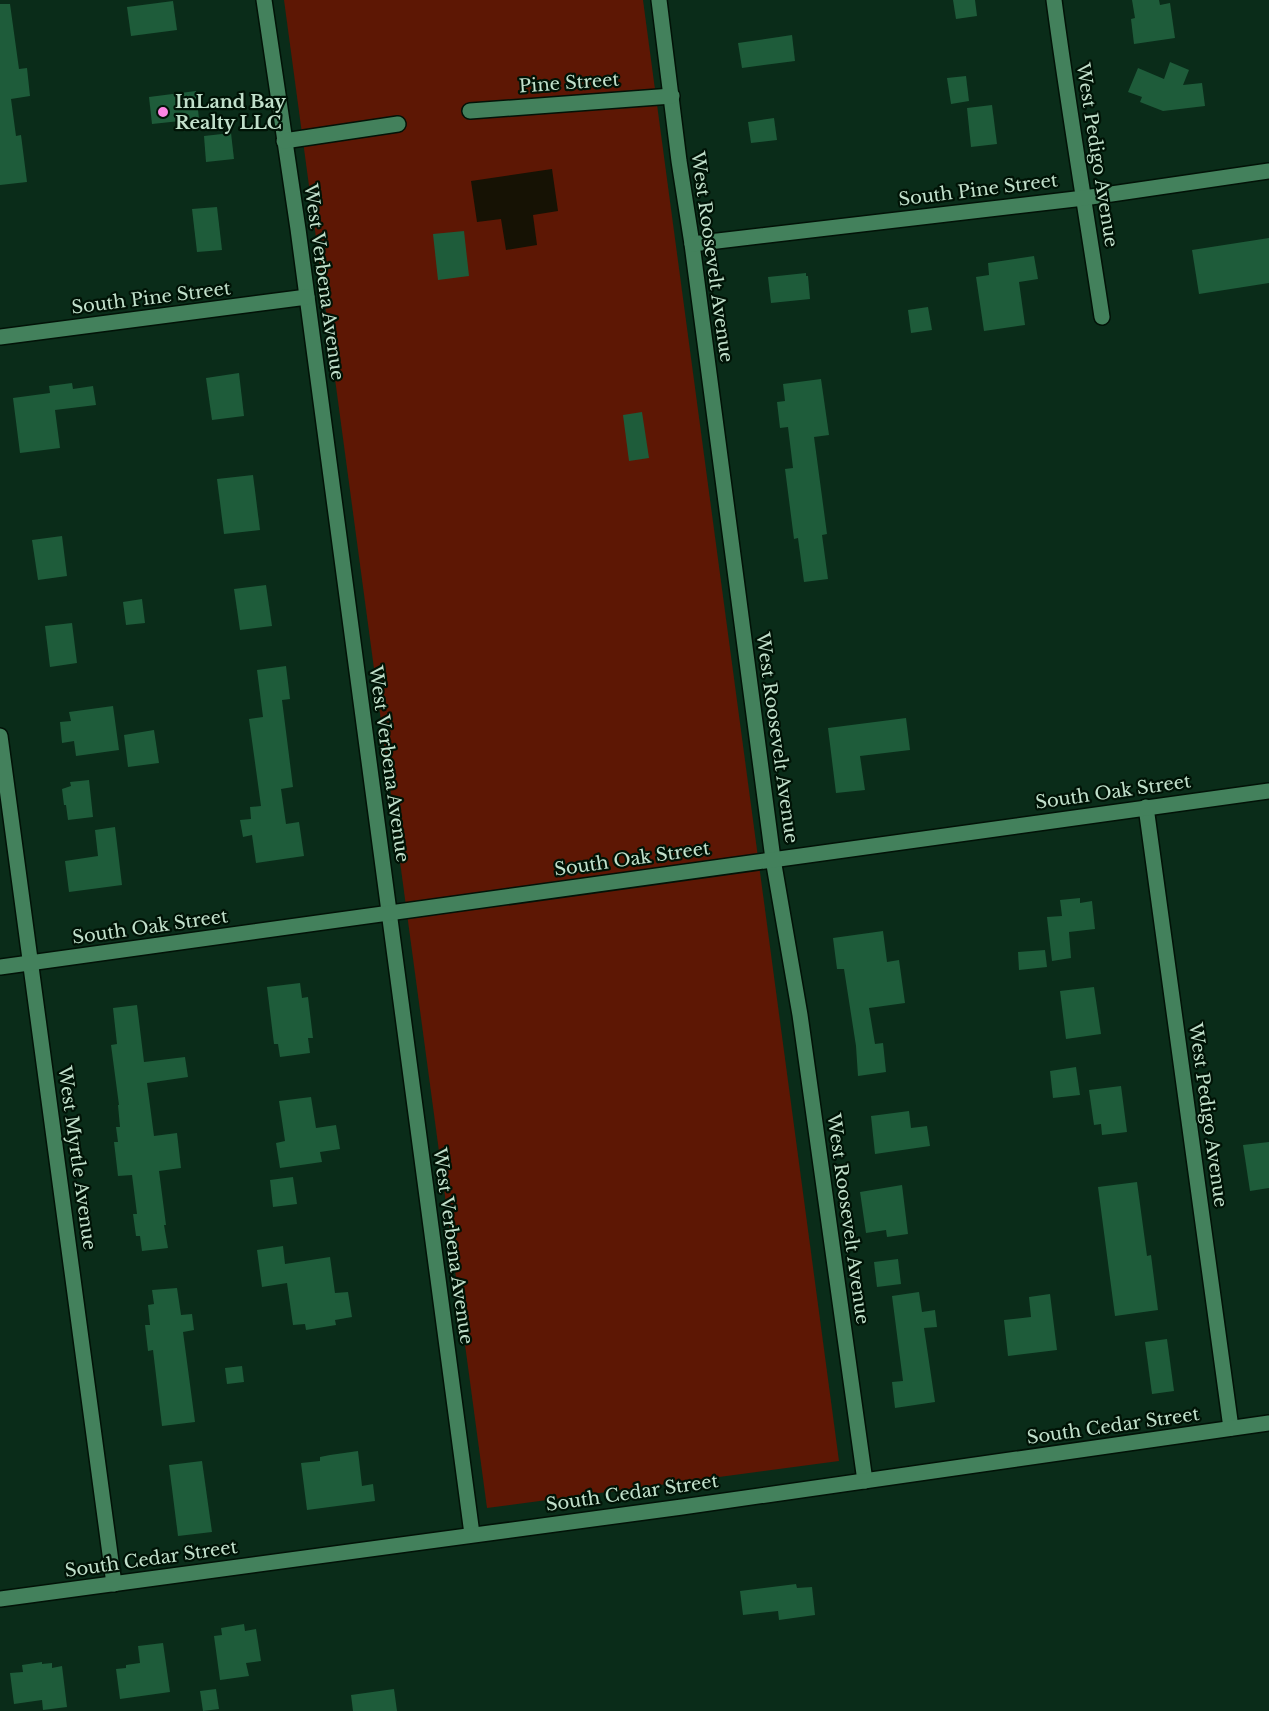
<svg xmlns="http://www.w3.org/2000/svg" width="1269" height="1711" font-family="'Libre Baskerville',serif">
	<rect width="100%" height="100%" fill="#0a2c19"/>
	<!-- green -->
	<path fill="#5d1704" d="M284,0H643L839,1461L487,1508Z"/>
	<!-- water -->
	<path fill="#161204" d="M552,169L558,211L533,215L537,245L506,250L501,219L477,222L471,181Z"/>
	<!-- building -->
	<g fill="#1e5c3a">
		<path d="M953,0H975L977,16L956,19Z"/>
		<path d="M1132,0H1159L1160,5L1170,3L1175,38L1134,44L1131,19L1135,18Z"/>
		<path d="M173,1L177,30L131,36L127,7Z"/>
		<path d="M0,4H10L19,69L27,68L30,96L11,99L16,136L21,135L27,182L0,185Z"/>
		<path d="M792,35L795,61L742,68L738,43Z"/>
		<path d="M1170,62L1189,70L1183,85L1202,83L1205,106L1163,111L1140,102L1142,97L1128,92L1138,68L1164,79Z"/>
		<path d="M966,76L969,101L951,104L947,78Z"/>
		<path d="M196,91L199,119L152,124L149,97Z"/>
		<path d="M992,105L997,144L971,147L967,108Z"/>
		<path d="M774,118L777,140L751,143L748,122Z"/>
		<path d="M231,133L234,159L206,162L204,136Z"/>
		<path d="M217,207L222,250L197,252L192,209Z"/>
		<path d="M464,231L469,276L438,280L433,234Z"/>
		<path d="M1269,238V283L1199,294L1192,250Z"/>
		<path d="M1034,256L1038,279L1019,282L1025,325L984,331L976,277L989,275L988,263Z"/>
		<path d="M806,273V276H808L810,299L771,303L768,277Z"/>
		<path d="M928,307L932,330L911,333L908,310Z"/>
		<path d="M239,373L244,416L212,420L206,378Z"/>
		<path d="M821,379L829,435L814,437L827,534L822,535L828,579L804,582L798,538L794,539L785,469L793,468L788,427L780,428L777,402L785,401L783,384Z"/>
		<path d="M72,383L73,389L93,386L96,405L55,410L60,448L20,453L13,398L50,393L49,386Z"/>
		<path d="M642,412L649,458L629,461L623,415Z"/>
		<path d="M253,475L260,530L224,534L217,479Z"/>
		<path d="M62,536L67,576L38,580L32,540Z"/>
		<path d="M266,585L272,626L240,630L234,589Z"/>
		<path d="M142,599L145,623L126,625L123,602Z"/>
		<path d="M72,623L77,663L50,667L45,626Z"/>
		<path d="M286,666L290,699L282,700L293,787L281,789L286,824L299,822L304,856L256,863L252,835L243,837L240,820L251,819L250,807L261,806L249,719L263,717L257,670Z"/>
		<path d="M113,706L119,750L76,756L74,741L62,743L60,722L71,721L69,712Z"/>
		<path d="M906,718L910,750L860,756L865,790L836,793L828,728Z"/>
		<path d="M154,730L159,763L128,767L124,735Z"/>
		<path d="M89,780L93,817L68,820L66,805H64L62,789L71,786L70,782Z"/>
		<path d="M115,827L122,885L69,892L65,861L98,856L95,830Z"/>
		<path d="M1080,898V903L1092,901L1095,929L1069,932L1071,958L1052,961L1047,917L1062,916L1060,900Z"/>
		<path d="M883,931L887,962L899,960L905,1003L869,1008L875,1044L883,1043L886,1072L858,1076L856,1046L844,969H837L833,938Z"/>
		<path d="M1045,950L1047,967L1019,970L1018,952Z"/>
		<path d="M300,983L302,998L308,997L313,1038H308L310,1053L280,1057L278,1044H274L267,987Z"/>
		<path d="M1094,987L1101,1034L1066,1039L1060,991Z"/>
		<path d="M137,1005L144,1062L185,1057L188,1077L147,1083L154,1136L177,1133L181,1168L159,1171L166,1225H164L168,1248L142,1251L140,1236H136L133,1214H137L132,1175L118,1176L114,1142H118L116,1127H120L118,1105H119L111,1045L117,1044L113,1008Z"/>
		<path d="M1076,1067L1080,1095L1053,1098L1050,1071Z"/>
		<path d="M1121,1086L1127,1132L1102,1135L1101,1124L1094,1125L1089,1090Z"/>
		<path d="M311,1097L316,1128L336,1125L340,1149L320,1152L322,1162L280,1168L276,1143L285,1141L279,1101Z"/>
		<path d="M909,1111L911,1128L927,1126L930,1146L875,1154L871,1116Z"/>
		<path d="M1269,1142V1188L1250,1191L1243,1145Z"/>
		<path d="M293,1177L297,1204L273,1207L270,1180Z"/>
		<path d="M1137,1182L1147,1256L1151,1255L1158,1310L1115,1316L1098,1187Z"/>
		<path d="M902,1185L908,1234L887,1237L886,1230L866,1233L860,1192Z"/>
		<path d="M283,1246L285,1264L330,1257L335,1293L348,1292L352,1317L335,1320L336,1325L306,1330L305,1324L293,1325L287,1283L262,1287L257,1250Z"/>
		<path d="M898,1259L901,1284L877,1287L874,1262Z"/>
		<path d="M177,1288L181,1315L192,1314L194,1330L183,1332L195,1422L162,1426L153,1350L148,1351L145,1325H150L148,1305L154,1304L152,1290Z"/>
		<path d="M919,1292L922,1312L935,1310L937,1327L924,1328L935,1402L895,1408L892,1382L903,1381L892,1296Z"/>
		<path d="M1050,1294L1057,1350L1008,1356L1004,1320L1031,1317L1029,1297Z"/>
		<path d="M1167,1339L1174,1391L1152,1394L1145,1342Z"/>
		<path d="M242,1366L244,1382L227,1384L225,1368Z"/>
		<path d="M358,1451L362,1486L373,1484L375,1501L307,1510L301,1463L320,1461V1457L330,1455Z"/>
		<path d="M202,1461L212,1532L178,1536L169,1465Z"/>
		<path d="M796,1584L797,1588L812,1587L815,1615L779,1620L778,1611L743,1615L740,1591Z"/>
		<path d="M244,1624L245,1631L256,1629L261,1661L246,1663L249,1676L220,1680L214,1636L222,1635L221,1628Z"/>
		<path d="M163,1643L170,1692L120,1699L116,1669L126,1668V1665L140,1663L138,1646Z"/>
		<path d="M42,1662V1664L52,1663V1668L62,1666L67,1707L43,1710L42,1700L14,1704L10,1673L23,1672L22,1665Z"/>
		<path d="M216,1689L219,1709L203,1711L200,1691Z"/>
		<path d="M394,1689L397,1711H353L351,1695Z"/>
	</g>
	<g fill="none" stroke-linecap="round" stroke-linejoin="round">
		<!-- minor casing -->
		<g stroke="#021207" stroke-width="18">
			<g id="minor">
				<path d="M264,0L298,229L472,1534"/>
				<path d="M659,0L679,161L692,244L773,859L800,1015L865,1481"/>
				<path d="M1054,0C1068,106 1086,211 1102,317"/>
				<path d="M470,111L672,96"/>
				<path d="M284,141L398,124"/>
				<path d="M692,244L1084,198L1269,171"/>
				<path d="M0,337L307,297"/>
				<path d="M0,736L114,1584"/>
				<path d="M1146,807L1231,1428"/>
				<path d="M0,967L1269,791"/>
				<path d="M0,1599L682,1507L1269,1423"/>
			</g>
		</g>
		<!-- minor -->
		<use href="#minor" stroke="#43815c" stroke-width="15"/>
	</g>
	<!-- markers -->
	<circle fill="#fc86e3" stroke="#001306" stroke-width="2" cx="163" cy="112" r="6"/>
	<g text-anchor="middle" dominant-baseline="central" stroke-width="4.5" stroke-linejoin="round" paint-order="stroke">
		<!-- street labels -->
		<g font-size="18" fill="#c1e0cb" stroke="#001306">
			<text transform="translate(569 83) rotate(-4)">Pine Street</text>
			<text transform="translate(1097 155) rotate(81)">West Pedigo Avenue</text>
			<text transform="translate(978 190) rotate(-7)">South Pine Street</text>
			<text transform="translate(712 257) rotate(82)">West Roosevelt Avenue</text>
			<text transform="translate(324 282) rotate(82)">West Verbena Avenue</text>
			<text transform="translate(151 298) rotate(-7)">South Pine Street</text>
			<text transform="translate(777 738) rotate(82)">West Roosevelt Avenue</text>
			<text transform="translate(389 764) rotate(82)">West Verbena Avenue</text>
			<text transform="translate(1113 792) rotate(-8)">South Oak Street</text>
			<text transform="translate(632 859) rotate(-8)">South Oak Street</text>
			<text transform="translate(150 927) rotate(-8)">South Oak Street</text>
			<text transform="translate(1208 1115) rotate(82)">West Pedigo Avenue</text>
			<text transform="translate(77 1158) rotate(82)">West Myrtle Avenue</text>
			<text transform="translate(848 1219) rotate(82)">West Roosevelt Avenue</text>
			<text transform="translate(453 1246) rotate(82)">West Verbena Avenue</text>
			<text transform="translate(1113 1426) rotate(-8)">South Cedar Street</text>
			<text transform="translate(632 1493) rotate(-8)">South Cedar Street</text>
			<text transform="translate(151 1559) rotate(-8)">South Cedar Street</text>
		</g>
		<!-- poi labels -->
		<g font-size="18" font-weight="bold" fill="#c1e0cb" stroke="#001306" text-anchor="start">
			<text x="175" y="102">InLand Bay<tspan x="175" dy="21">Realty LLC</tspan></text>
		</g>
	</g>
</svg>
